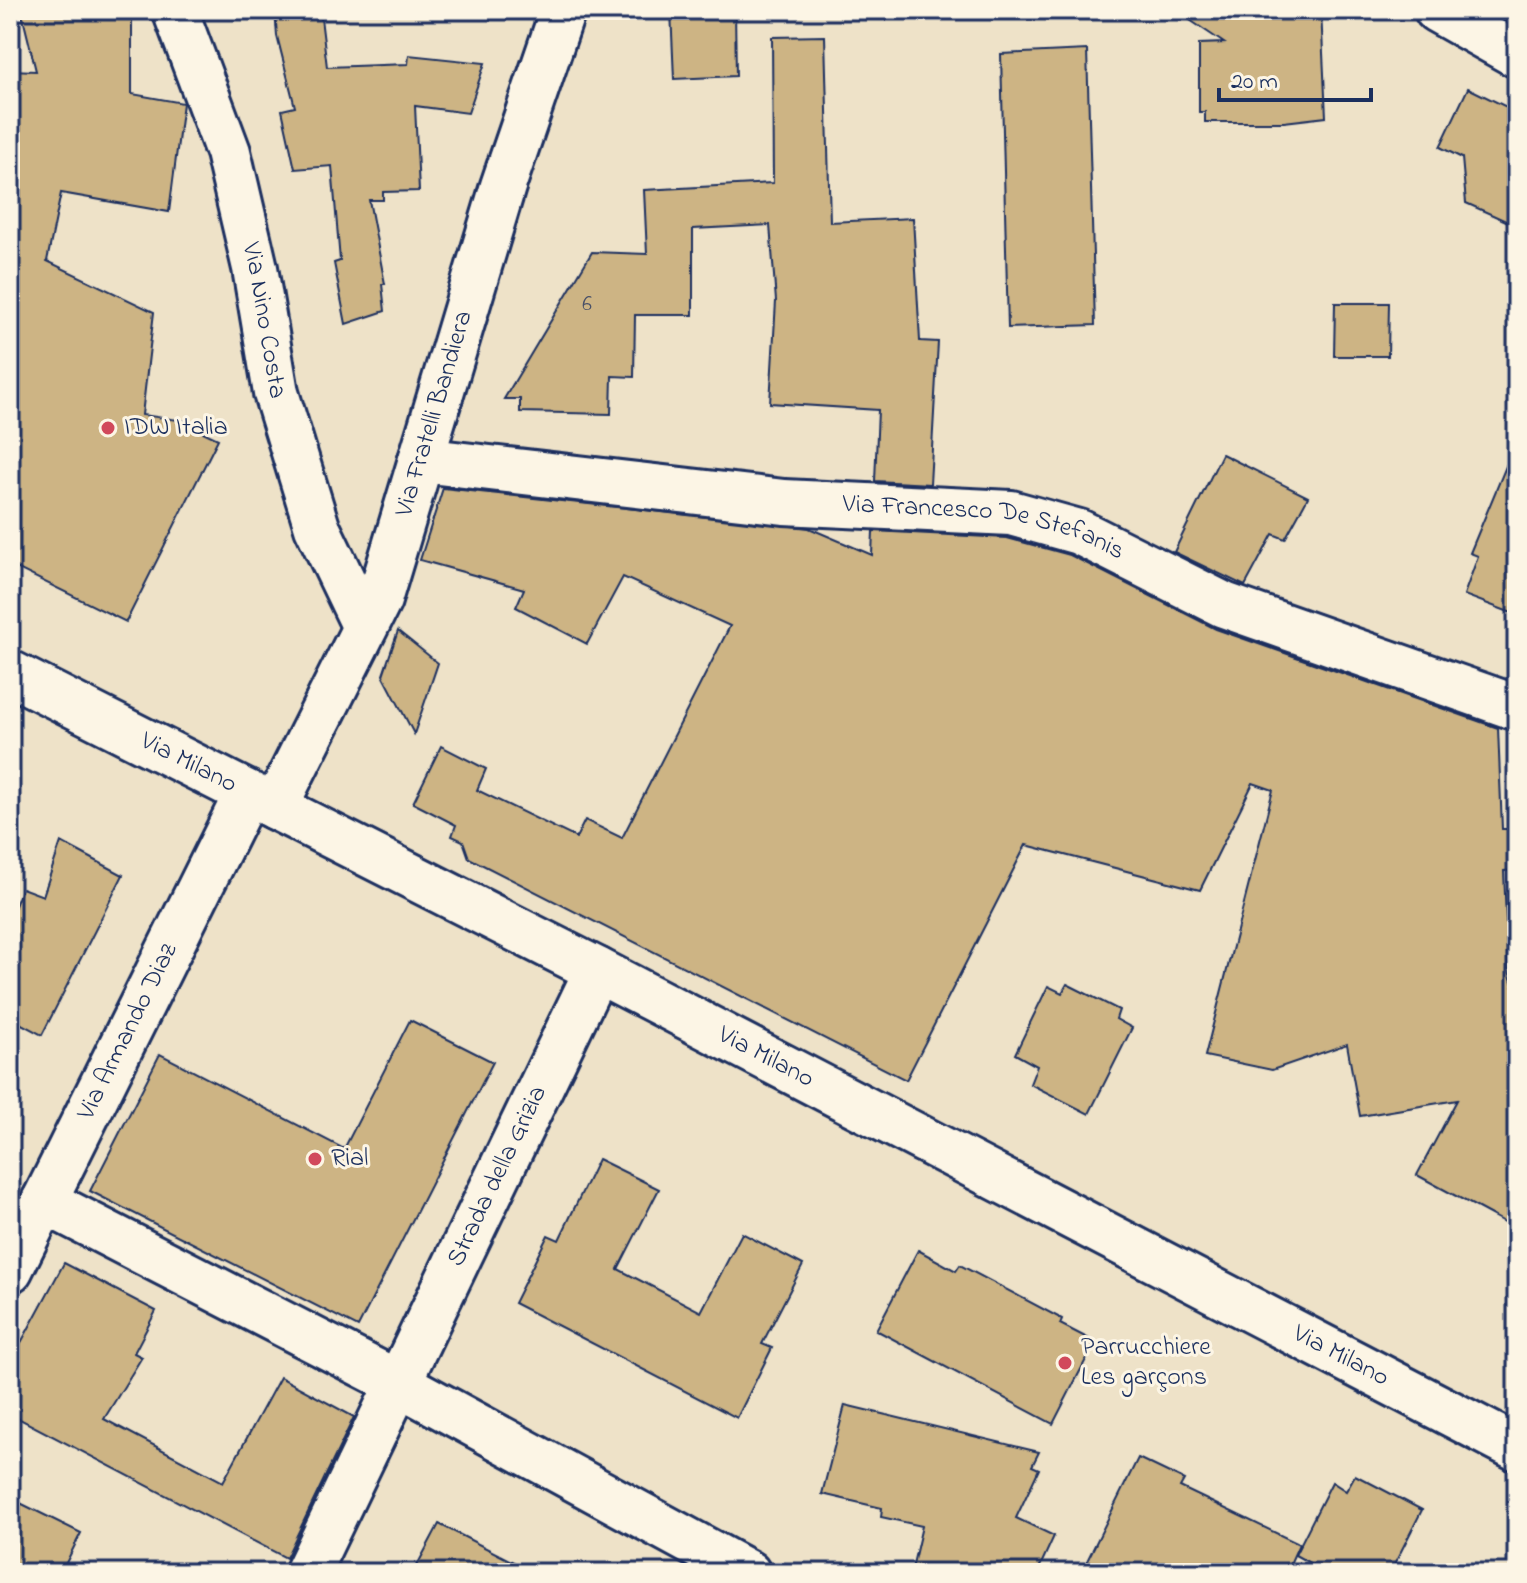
<svg xmlns="http://www.w3.org/2000/svg" width="1527" height="1583" font-family="'Indie Flower',sans-serif">
	<rect width="100%" height="100%" fill="#eee2c8"/>
	<filter id="ink" filterUnits="userSpaceOnUse"><feTurbulence type="fractalNoise" baseFrequency=".0125" numOctaves="2"/><feDisplacementMap in="SourceGraphic" scale="16" xChannelSelector="R" yChannelSelector="G"/><feConvolveMatrix kernelMatrix="1 2 1 2 8 2 1 2 1" color-interpolation-filters="sRGB"/></filter>
	<g filter="url(#ink)">
		<!-- building -->
		<g fill="#cdb484" stroke="#1b2f5e" stroke-width="2">
			<path d="M21,10H132V94L183,103L169,212L61,193L47,261L154,312L142,415L207,424L203,432L218,439L126,622L10,565V70L36,71Z"/>
			<path d="M275,10H320L327,67L408,64L409,55L485,63L468,113L415,106L419,191L383,192V200H369L385,284H382L385,311L346,324L334,263L340,261L332,166L295,169L282,110L295,107L277,36Z"/>
			<path d="M671,10H735L736,76L674,79Z"/>
			<path d="M1175,10H1321L1326,117L1284,122H1205V112H1199V44L1224,43Z"/>
			<path d="M825,36L830,222L913,218L920,341L938,342L930,484L875,481L878,410L770,403L776,301L770,225L693,229V315H635L634,377L612,376L611,414L520,412V399H504L592,252L647,254L644,190L773,183L772,37Z"/>
			<path d="M1087,50L1095,325L1008,328L1001,54Z"/>
			<path d="M1468,88L1517,112V226L1466,203L1462,158L1440,147Z"/>
			<path d="M1335,303H1389L1388,356H1334Z"/>
			<path d="M1516,442H1517V615L1464,595L1478,556L1470,553Z"/>
			<path d="M1222,454L1308,497L1285,539L1273,534L1245,586L1174,552Z"/>
			<path d="M443,488L809,528L872,555L873,531L1007,538L1070,555L1216,629L1498,728L1502,829H1517V870L1504,871L1508,968L1517,998V1229L1417,1175L1457,1100L1360,1116L1347,1044L1272,1070L1205,1056L1273,790L1253,783L1200,890L1026,845L906,1080L469,858L463,841L452,836L456,825L413,803L441,746L486,769L477,790L576,838L585,820L622,838L730,626L623,577L587,644L516,607L524,589L420,560Z"/>
			<path d="M398,631L438,663L414,734L383,675Z"/>
			<path d="M61,842L123,875L42,1035L10,1018V919L22,888L43,896Z"/>
			<path d="M1067,984L1119,1010L1116,1019L1132,1028L1089,1114L1030,1084L1037,1066L1015,1054L1048,986L1062,993Z"/>
			<path d="M410,1020L493,1062L358,1327L90,1191L160,1054L344,1149Z"/>
			<path d="M598,1159L659,1189L618,1269L701,1312L742,1233L803,1265L762,1344L772,1348L737,1418L514,1303L548,1235L559,1240Z"/>
			<path d="M918,1250L956,1271L960,1265L1062,1319L1060,1324L1095,1342L1053,1424L876,1330Z"/>
			<path d="M64,1263L156,1311L134,1353L142,1357L104,1419L223,1482L280,1377L354,1417L286,1558L10,1414V1363Z"/>
			<path d="M845,1405L1039,1452L1032,1466L1039,1469L1016,1518L1054,1536L1037,1573H911L922,1526L881,1517L882,1508L822,1494Z"/>
			<path d="M1138,1458L1184,1480L1180,1487L1299,1544L1286,1573H1112L1087,1561Z"/>
			<path d="M1355,1475L1422,1510L1390,1573H1328L1295,1555L1332,1482L1346,1491Z"/>
			<path d="M10,1498L81,1533L61,1573H10Z"/>
			<path d="M439,1524L535,1573H413Z"/>
		</g>
		<g fill="none" stroke-linecap="round" stroke-linejoin="round">
			<!-- minor casing -->
			<g stroke="#1b2f5e" stroke-width="50">
				<g id="minor">
					<path id="s1" d="M175,10L228,152L255,268L276,393L317,527L365,627"/>
					<path d="M1437,10L1517,55"/>
					<path id="s2" d="M421,460L784,502L1011,513L1079,532L1224,605L1517,708"/>
					<path id="s3" d="M275,807L379,600L503,186L563,10"/>
					<path d="M44,1201L398,1383L748,1573"/>
					<path id="s4" d="M10,1270L247,793"/>
					<path id="s5" d="M307,1573L597,970"/>
				</g>
			</g>
			<!-- secondary casing -->
			<g stroke="#1b2f5e" stroke-width="50">
				<g id="secondary">
					<path id="s6" d="M10,673L597,970L1517,1448"/>
				</g>
			</g>
			<!-- minor -->
			<use href="#minor" stroke="#fcf5e5" stroke-width="44"/>
			<!-- secondary -->
			<use href="#secondary" stroke="#fcf5e5" stroke-width="44"/>
		</g>
	</g>
	<!-- markers -->
	<g fill="#d1495b" stroke="#fcf5e5" stroke-width="3">
		<circle cx="108" cy="428" r="8"/>
		<circle cx="315" cy="1159" r="8"/>
		<circle cx="1065" cy="1363" r="8"/>
	</g>
	<g text-anchor="middle" dominant-baseline="central" stroke-width="6" stroke-linejoin="round" paint-order="stroke">
		<!-- number labels -->
		<g font-size="22" fill="#485068">
			<text x="587" y="305">6</text>
		</g>
		<!-- street labels -->
		<g font-size="26" fill="#1b2f5e" stroke="#fcf5e5">
			<text stroke="none"><textPath href="#s1" startOffset="324">Via Nino Costa</textPath></text>
			<text stroke="none"><textPath href="#s3" startOffset="426">Via Fratelli Bandiera</textPath></text>
			<text stroke="none"><textPath href="#s2" startOffset="568">Via Francesco De Stefanis</textPath></text>
			<text stroke="none"><textPath href="#s6" startOffset="200">Via Milano</textPath></text>
			<text stroke="none"><textPath href="#s4" startOffset="266">Via Armando Diaz</textPath></text>
			<text stroke="none"><textPath href="#s6" startOffset="848">Via Milano</textPath></text>
			<text stroke="none"><textPath href="#s5" startOffset="440">Strada della Grizia</textPath></text>
			<text stroke="none"><textPath href="#s6" startOffset="1496">Via Milano</textPath></text>
		</g>
		<!-- poi labels -->
		<g font-size="26" fill="#1b2f5e" stroke="#fcf5e5" text-anchor="start">
			<text x="124" y="428">IDW Italia</text>
			<text x="331" y="1159">Rial</text>
			<text x="1081" y="1348">Parrucchiere<tspan x="1081" dy="30">Les garçons</tspan></text>
		</g>
	</g>
	<!-- margin -->
	<rect width="1527" height="1583" fill="none" stroke="#fcf5e5" stroke-width="40"/>
	<rect x="20" y="20" width="1487" height="1543" fill="none" stroke="#1b2f5e" stroke-width="3" filter="url(#ink)"/>
	<!-- scale -->
	<path d="M1219 88v12h152v-12" fill="none" stroke="#1b2f5e" stroke-width="4"/>
	<text x="1231" y="88" font-size="24" fill="#1b2f5e" stroke="#fcf5e5" stroke-width="6" paint-order="stroke">20 m</text>
</svg>
